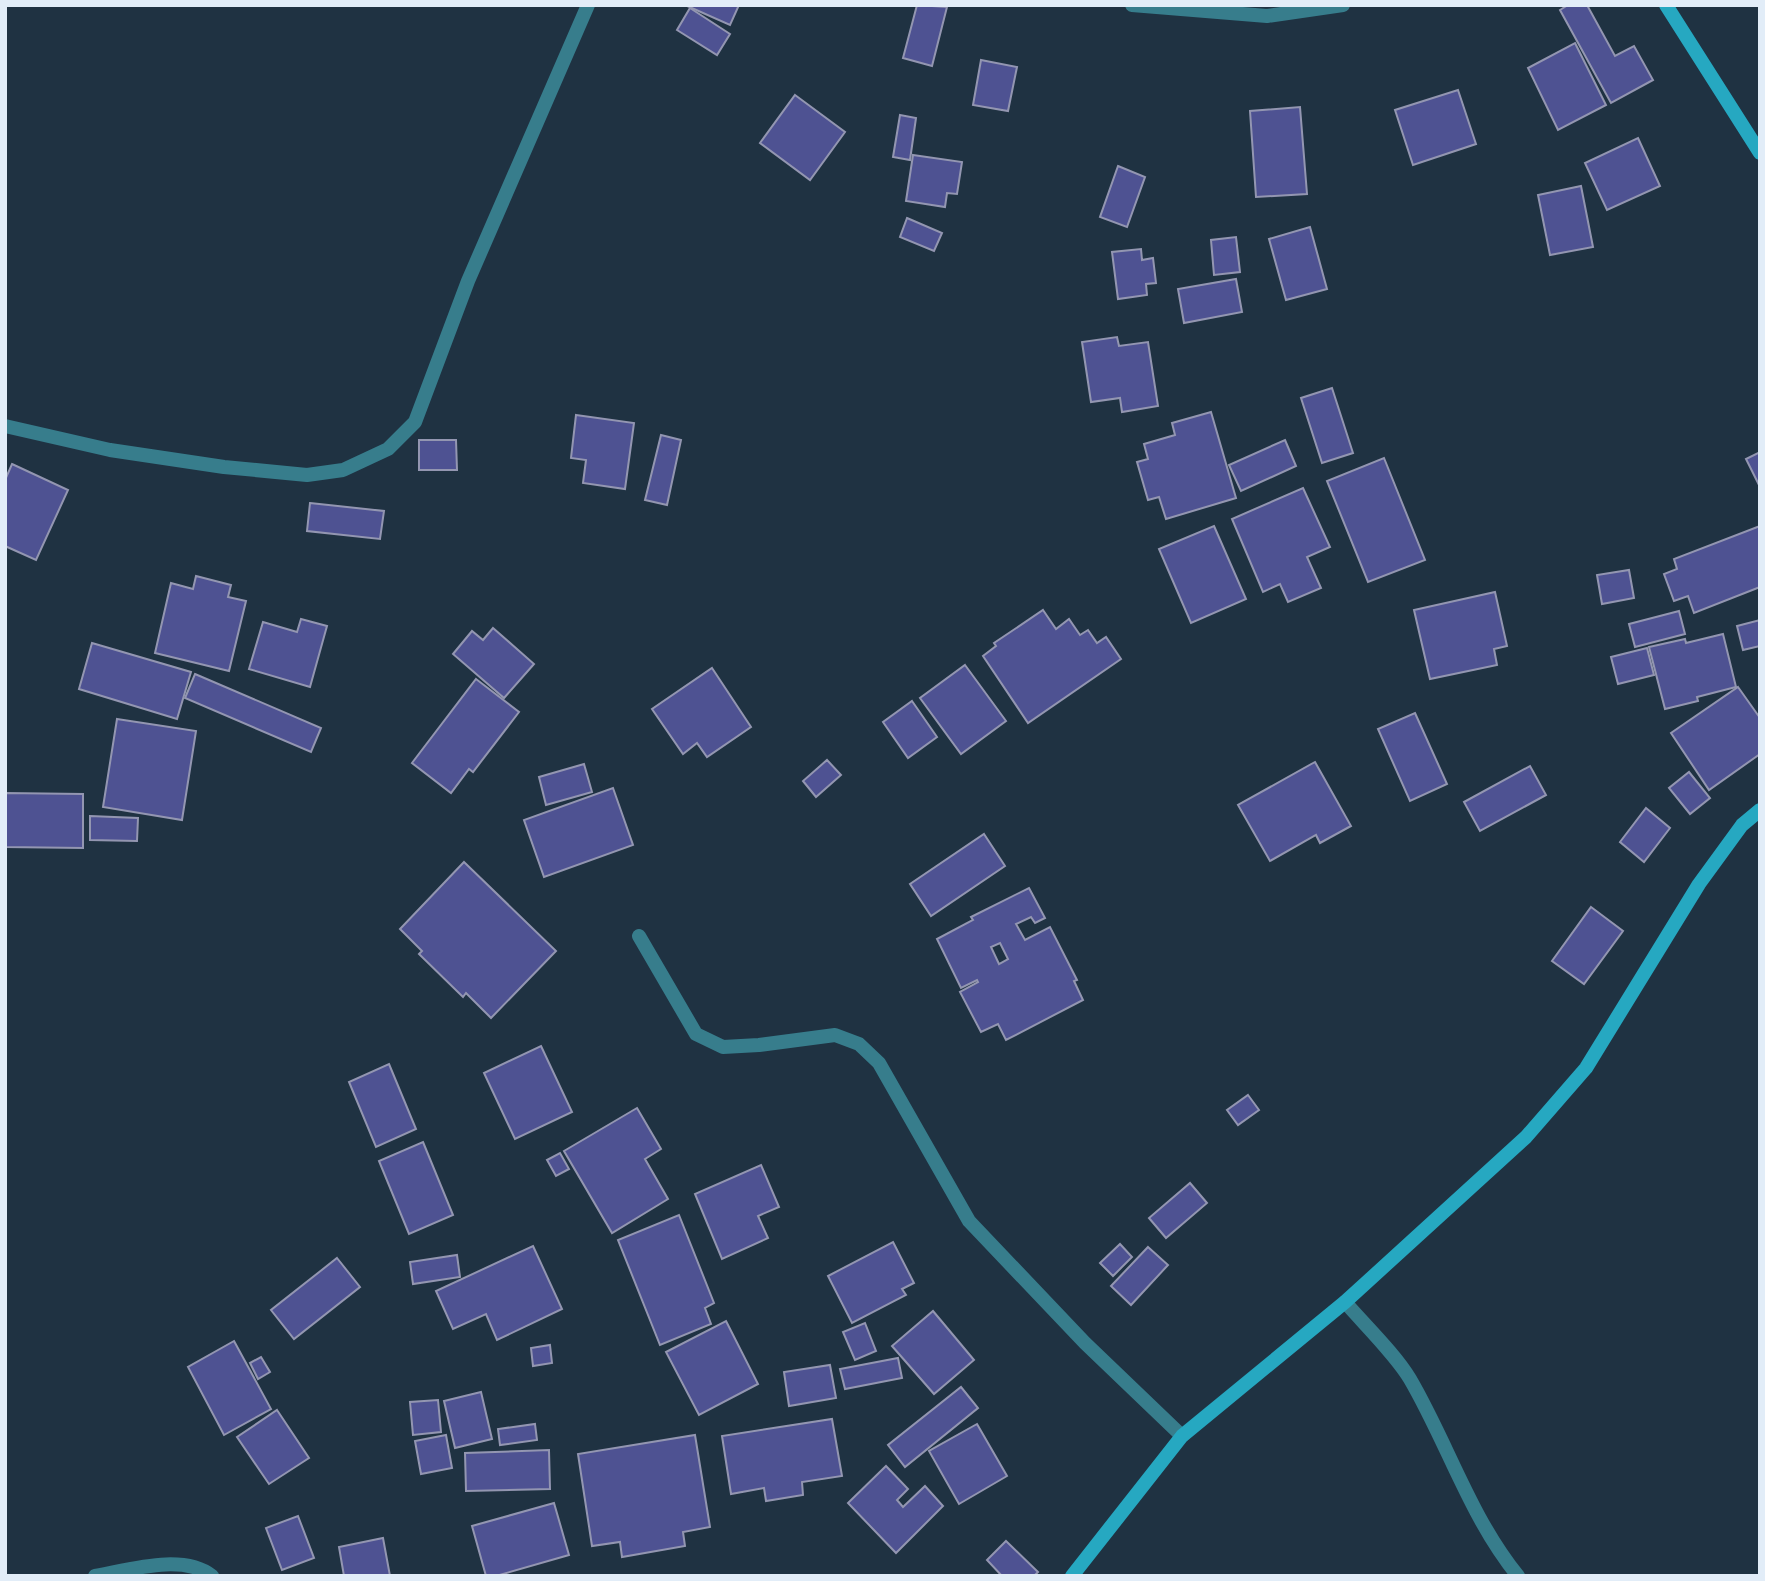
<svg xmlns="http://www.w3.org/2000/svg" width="1765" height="1581" font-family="'PT Sans Narrow',sans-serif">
	<rect width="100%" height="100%" fill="#1f3242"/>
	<!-- building -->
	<g fill="#4e5292" stroke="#9396b1" stroke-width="2" fill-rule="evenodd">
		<path d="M685,5H739L730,25Z"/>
		<path d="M917,5L947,7L932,66L903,58Z"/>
		<path d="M1568,5H1587L1615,56L1634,46L1653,80L1611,103L1560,10Z"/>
		<path d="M690,8L730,34L717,55L677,30Z"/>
		<path d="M1575,43L1606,105L1558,130L1528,68Z"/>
		<path d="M981,60L1017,67L1008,111L973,105Z"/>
		<path d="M1458,90L1476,144L1413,165L1395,110Z"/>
		<path d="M795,95L845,132L810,180L760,143Z"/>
		<path d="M1300,107L1307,194L1256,197L1250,111Z"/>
		<path d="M900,115L916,118L910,160L893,157Z"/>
		<path d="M1638,138L1660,186L1607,210L1585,163Z"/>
		<path d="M913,155L962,162L957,194L947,193L945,207L906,201Z"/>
		<path d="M1118,166L1145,177L1127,227L1100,217Z"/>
		<path d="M1581,186L1593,247L1550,255L1538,195Z"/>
		<path d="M907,218L942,233L934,251L900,237Z"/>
		<path d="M1310,227L1327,289L1286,300L1269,239Z"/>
		<path d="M1236,237L1240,272L1214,275L1211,240Z"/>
		<path d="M1141,249L1142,260L1153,258L1156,283L1146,284L1147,295L1118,299L1112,252Z"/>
		<path d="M1236,279L1242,312L1184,323L1178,289Z"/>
		<path d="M1117,337L1119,346L1148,342L1158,406L1122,412L1120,398L1091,402L1082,342Z"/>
		<path d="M1332,388L1353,453L1322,463L1301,398Z"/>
		<path d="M1211,412L1236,498L1166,519L1159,497L1148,500L1137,462L1148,459L1144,444L1175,435L1172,423Z"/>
		<path d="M576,415L634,423L625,489L583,483L586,460L571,458Z"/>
		<path d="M661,435L681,440L667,505L645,500Z"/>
		<path d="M419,440H456L457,470H419Z"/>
		<path d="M1285,440L1296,466L1241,491L1229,465Z"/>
		<path d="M1760,452V487L1746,459Z"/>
		<path d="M1384,458L1425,560L1368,582L1327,481Z"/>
		<path d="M12,464L68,490L36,560L5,546V480Z"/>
		<path d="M1303,488L1330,547L1307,557L1321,588L1288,602L1280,584L1263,592L1232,519Z"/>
		<path d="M310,503L384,511L380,539L307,531Z"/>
		<path d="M1214,526L1246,599L1191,623L1159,549Z"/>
		<path d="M1760,526V587L1694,613L1688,596L1674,601L1664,574L1677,569L1674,559Z"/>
		<path d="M1629,570L1634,598L1602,604L1597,575Z"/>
		<path d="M196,576L231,585L228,597L246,601L229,671L155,653L171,583L193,589Z"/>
		<path d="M1495,592L1507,646L1494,649L1497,665L1430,679L1414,610Z"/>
		<path d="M1043,610L1056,629L1069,619L1080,635L1088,630L1097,643L1106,637L1121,659L1028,723L983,656L996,646L994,643Z"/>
		<path d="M1679,611L1685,634L1635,647L1629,624Z"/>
		<path d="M301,619L327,626L310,687L249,669L263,622L297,632Z"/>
		<path d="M1760,620V646L1743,650L1737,626Z"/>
		<path d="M493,628L534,664L504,698L453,654L472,631L483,640Z"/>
		<path d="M1723,634L1736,687L1697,697L1698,701L1665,709L1649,647L1685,639L1686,643Z"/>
		<path d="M92,643L191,672L177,719L79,689Z"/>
		<path d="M1647,648L1654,675L1618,684L1611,657Z"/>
		<path d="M965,665L1006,721L961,754L920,698Z"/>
		<path d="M712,668L751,727L707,757L697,743L683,754L652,709Z"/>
		<path d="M195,674L321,728L311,752L185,698Z"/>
		<path d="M476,679L519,712L473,772L469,769L451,793L412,763Z"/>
		<path d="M1738,687L1760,718V754L1709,790L1671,733Z"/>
		<path d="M912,701L937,737L908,758L883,722Z"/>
		<path d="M1415,713L1447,784L1410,801L1378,729Z"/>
		<path d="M117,719L196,731L182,820L103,807Z"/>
		<path d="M827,760L841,775L816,797L803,781Z"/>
		<path d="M1315,762L1351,826L1320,843L1316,835L1270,861L1238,805Z"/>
		<path d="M584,764L592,792L546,805L539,777Z"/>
		<path d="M1530,766L1546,795L1480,831L1464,802Z"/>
		<path d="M1689,772L1710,798L1690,814L1669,788Z"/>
		<path d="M613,788L633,845L544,877L524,820Z"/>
		<path d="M5,793L83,794V848L5,847Z"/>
		<path d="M1646,808L1670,828L1644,862L1620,842Z"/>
		<path d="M90,816L138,818L137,841L90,840Z"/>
		<path d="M984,834L1005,866L931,916L910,884Z"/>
		<path d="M464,862L556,951L491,1018L466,993L463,997L419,954L422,951L400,929Z"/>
		<path d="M1029,888L1045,918L1035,923L1031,917L1016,924L1025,940L1050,927L1077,980L1074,981L1083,1000L1006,1040L998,1024L981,1032L960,992L978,982L977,980L961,988L937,939L973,920L971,917ZM1000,943L1008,959L999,964L991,947Z"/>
		<path d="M1591,907L1623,931L1584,984L1552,961Z"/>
		<path d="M541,1046L572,1112L515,1139L484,1073Z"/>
		<path d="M389,1064L416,1129L376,1147L349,1082Z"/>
		<path d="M1248,1095L1259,1110L1238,1125L1227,1110Z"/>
		<path d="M637,1108L661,1149L645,1159L668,1199L612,1233L564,1151Z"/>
		<path d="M423,1142L453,1215L409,1234L379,1161Z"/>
		<path d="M560,1153L569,1169L556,1176L547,1160Z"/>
		<path d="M761,1165L779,1207L758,1216L768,1238L722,1259L695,1194Z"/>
		<path d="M1190,1183L1207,1203L1166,1238L1149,1218Z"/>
		<path d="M679,1215L714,1303L705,1308L711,1324L660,1345L618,1240Z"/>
		<path d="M893,1242L914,1283L902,1289L906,1295L852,1323L828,1276Z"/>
		<path d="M1120,1244L1132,1257L1113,1276L1100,1263Z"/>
		<path d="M533,1246L562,1309L497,1340L486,1314L453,1329L436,1291Z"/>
		<path d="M1148,1247L1168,1265L1131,1305L1111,1286Z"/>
		<path d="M457,1255L460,1277L413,1284L410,1262Z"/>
		<path d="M337,1258L360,1287L294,1339L271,1310Z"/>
		<path d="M933,1311L974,1360L934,1394L892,1346Z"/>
		<path d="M726,1321L758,1384L699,1415L666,1352Z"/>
		<path d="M865,1323L876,1351L855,1360L843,1332Z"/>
		<path d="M234,1341L271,1409L224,1435L188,1367Z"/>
		<path d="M550,1345L552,1363L533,1366L531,1348Z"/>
		<path d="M261,1357L270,1372L258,1379L250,1363Z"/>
		<path d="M898,1358L902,1378L845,1389L840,1369Z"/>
		<path d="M830,1365L836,1398L789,1406L784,1372Z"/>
		<path d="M961,1387L978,1408L905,1467L888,1445Z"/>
		<path d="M481,1392L492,1439L455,1448L444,1401Z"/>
		<path d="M438,1400L441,1432L413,1435L410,1402Z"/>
		<path d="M277,1410L309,1458L269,1484L237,1437Z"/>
		<path d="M832,1419L842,1476L802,1482L803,1495L766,1501L764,1488L731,1494L722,1436Z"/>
		<path d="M535,1424L537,1440L500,1445L498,1429Z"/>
		<path d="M977,1424L1007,1476L959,1504L929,1451Z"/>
		<path d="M446,1435L452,1468L421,1474L415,1441Z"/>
		<path d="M695,1435L710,1527L683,1532L685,1546L622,1557L620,1542L592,1546L578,1454Z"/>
		<path d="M549,1450L550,1489L466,1491L465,1453Z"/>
		<path d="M886,1466L908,1489L897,1500L903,1507L925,1486L943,1506L896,1553L848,1503Z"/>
		<path d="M554,1503L569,1555L496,1576H486L472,1526Z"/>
		<path d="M298,1516L314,1558L282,1570L266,1528Z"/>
		<path d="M383,1538L390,1576H344L339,1547Z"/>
		<path d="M1006,1541L1038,1572L1034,1576H1002L987,1560Z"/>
	</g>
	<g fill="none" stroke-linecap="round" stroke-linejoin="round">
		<!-- street -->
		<g stroke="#377d8c" stroke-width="14">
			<path d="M1132,5L1267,16L1343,5"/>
			<path d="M5,426L110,450L224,467L307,475L343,470L388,449L415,422L468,281L588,5"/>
			<path d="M639,936L696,1034L723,1047L759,1045L835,1035L859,1044L879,1063L969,1221L1085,1343L1182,1436"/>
			<path d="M1345,1302C1364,1324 1396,1355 1410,1379C1448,1444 1470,1517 1518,1576"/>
			<path d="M95,1576C129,1570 183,1553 212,1576"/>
		</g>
		<!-- secondary -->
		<g stroke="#26a8c1" stroke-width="14">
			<path d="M1666,5L1760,153"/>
			<path d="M1072,1576L1182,1436L1345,1302L1526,1137L1586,1068L1699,884L1742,825L1760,810"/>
		</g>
	</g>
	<!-- border -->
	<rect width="1765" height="1581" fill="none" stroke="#e2edf8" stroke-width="14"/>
</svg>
